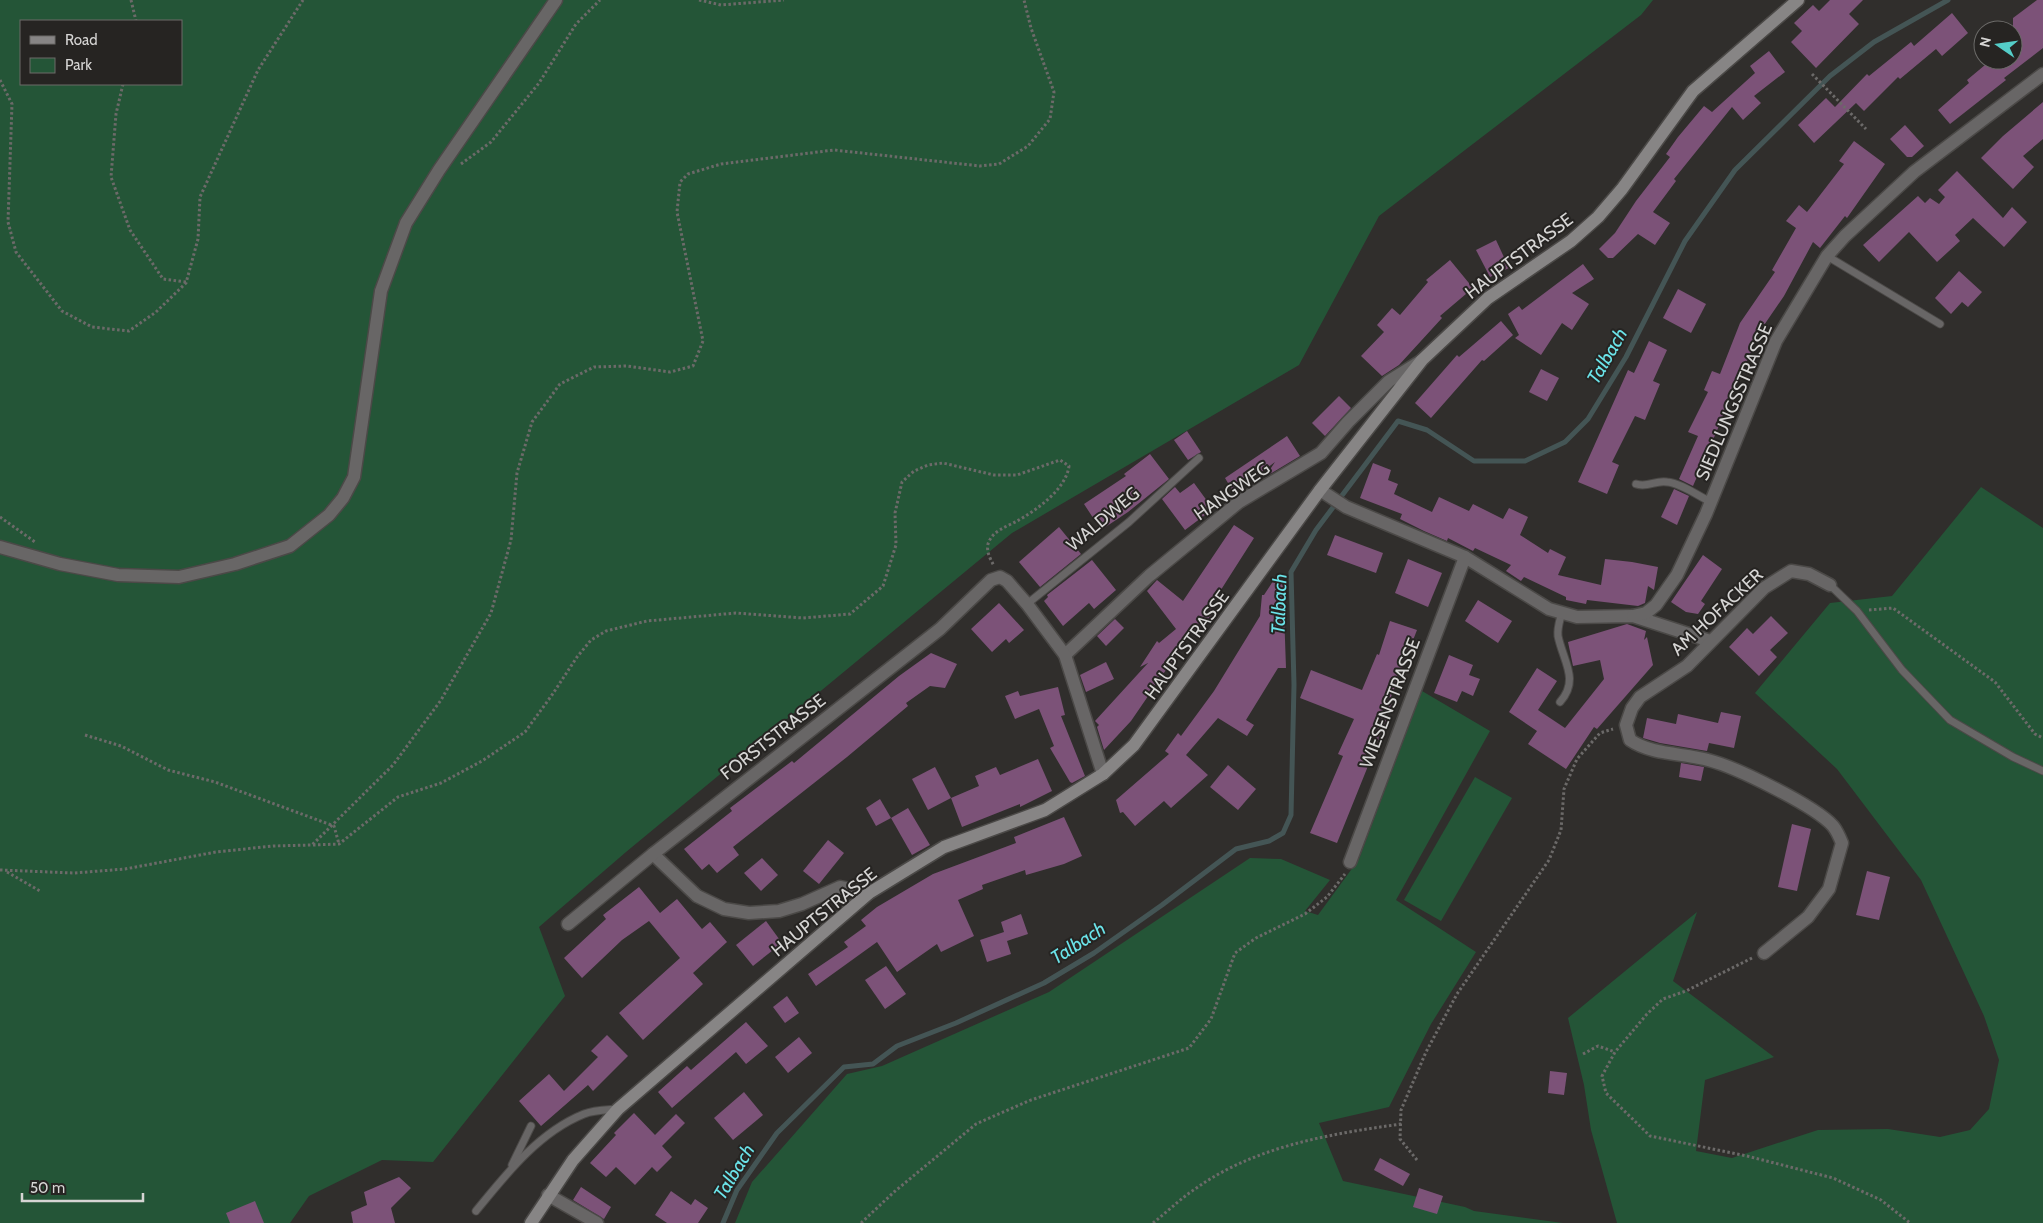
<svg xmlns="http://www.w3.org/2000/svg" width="2043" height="1223" font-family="Cabin,sans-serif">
	<rect width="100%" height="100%" fill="#302e2c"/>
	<!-- green -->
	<g fill="#245537" fill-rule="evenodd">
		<path d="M0,0H1653L1641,15L1379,216L1299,365L1012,533L626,852L539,927L565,996L433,1162L382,1160L309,1196L290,1223H0ZM21,21H181V84H21Z"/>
		<path d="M1981,487L2043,528V1223H1617L1591,1130L1584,1085L1568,1018L1697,912L1673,981L1774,1057L1705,1080L1696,1151L1732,1158L1818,1130L1888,1129L1940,1137L1970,1130L1989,1109L1999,1060L1984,1016L1921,880L1837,769L1755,693L1830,603L1892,596Z"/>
		<path d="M1422,691L1490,731L1396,900L1476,952L1431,1024L1389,1107L1319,1123L1343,1181L1465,1207L1474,1211L1563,1223H735L752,1182L847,1074L882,1066L1049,992L1250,858L1281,859L1330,880L1305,911L1318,915L1359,859Z"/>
		<path d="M1475,777L1512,798L1441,921L1404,900Z"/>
	</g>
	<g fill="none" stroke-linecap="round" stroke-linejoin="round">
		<!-- stream -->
		<path stroke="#455" stroke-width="5" d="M723,1223L737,1190L777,1133L844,1067L873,1064L897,1046L956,1023L1044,983L1094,953L1162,905L1236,849L1269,841L1283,833L1291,815L1294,685L1291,572L1316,530L1398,421L1427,430L1474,461H1525L1565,442L1588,419L1626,357L1685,241L1735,170L1830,76L1874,42L1948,0"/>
	</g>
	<!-- building -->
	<g fill="#7c5278">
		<path d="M1830,0H1863L1849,14L1859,24L1816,68L1791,42L1802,31L1794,23L1813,5L1819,11Z"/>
		<path d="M2037,0H2043V48L2004,78L2006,80L1950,124L1938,110L1969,83L1967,80L1991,60H2013V18Z"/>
		<path d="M1952,13L1968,33L1942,56L1936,49L1900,79L1898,77L1864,111L1856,103L1814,143L1798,125L1826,98L1835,107L1867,74L1869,76L1911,42L1914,46Z"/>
		<path d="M1769,51L1785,72L1754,96L1761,103L1743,120L1732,107L1674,179L1676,181L1653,212L1670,223L1655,245L1638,234L1613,258H1608L1599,249L1615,233L1636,201L1670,157L1666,154L1678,137L1704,106L1712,112L1755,73L1750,66Z"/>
		<path d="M2043,102V139L2023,156L2034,167L2013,189L1981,158L2003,136Z"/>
		<path d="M1905,125L1924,146L1912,157H1907L1890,139Z"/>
		<path d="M1854,141L1885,164L1847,218L1845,216L1820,248L1813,242L1784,296L1760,331L1693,486L1679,479L1698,436L1688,432L1708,392L1704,390L1712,371L1720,374L1740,323L1775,272L1772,270L1796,228L1786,221L1799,205L1807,212L1844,164L1839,161Z"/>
		<path d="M1957,171L2003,218L2012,207L2027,222L2004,247L1973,218L1955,235L1960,241L1937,262L1909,232L1879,262L1863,245L1918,196L1925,203L1930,198L1939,204L1945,197L1938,190Z"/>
		<path d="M1496,240L1509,268L1490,277L1476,250Z"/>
		<path d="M1450,260L1473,288L1440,316L1442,318L1399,365L1382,376L1361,356L1384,332L1377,325L1392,308L1400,315L1428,282L1426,280Z"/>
		<path d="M1583,264L1594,279L1572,293L1589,304L1572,330L1562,323L1541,355L1515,338L1519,335L1508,314L1519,306L1522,310Z"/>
		<path d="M1959,271L1982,292L1968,307L1962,302L1951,314L1935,298Z"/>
		<path d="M1678,289L1706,304L1691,333L1663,318Z"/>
		<path d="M1501,321L1513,335L1484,361L1482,360L1431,418L1415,403L1457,355L1459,357Z"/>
		<path d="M1649,341L1667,350L1653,381L1660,384L1645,420L1635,416L1612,462L1619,465L1607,494L1578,482L1628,370L1634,373Z"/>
		<path d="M1541,369L1559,378L1547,401L1529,392Z"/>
		<path d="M1339,396L1351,408L1325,436L1312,423Z"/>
		<path d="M1187,431L1201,452L1188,460L1174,440Z"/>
		<path d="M1287,436L1300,456L1265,477L1275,462L1234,493L1225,478Z"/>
		<path d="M1150,454L1169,479L1128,512L1101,530L1084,504L1126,476L1124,474Z"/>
		<path d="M1373,463L1391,470L1388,480L1398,484L1394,494L1432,512L1439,497L1469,511L1473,504L1503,519L1509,508L1528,517L1520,535L1548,553L1550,549L1566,557L1558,575L1601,585L1605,559L1632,562L1658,567L1654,590L1648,586L1645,603L1638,606L1587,600L1586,604L1566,600V597L1524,577L1521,581L1506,571L1511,565L1475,548L1473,551L1448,538L1447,541L1424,531L1400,519L1402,514L1360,498Z"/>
		<path d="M1194,483L1213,509L1185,530L1162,499L1175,487L1180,493Z"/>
		<path d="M1674,489L1689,496L1677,525L1661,517Z"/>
		<path d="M1234,525L1254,538L1210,607L1215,611L1196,634L1192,632L1131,721L1104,750L1097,727L1099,725L1095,721L1148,663L1140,667L1157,641L1159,643L1176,629L1147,591L1157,580L1183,601Z"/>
		<path d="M1059,527L1081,554L1040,587L1019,562Z"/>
		<path d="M1335,535L1383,553L1376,573L1327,555Z"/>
		<path d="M1703,555L1722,569L1701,601L1705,604L1698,614L1686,612L1671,602Z"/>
		<path d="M1408,559L1442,573L1428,607L1395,593Z"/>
		<path d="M1092,560L1116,590L1094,609L1089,603L1063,626L1044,601L1048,597L1047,595Z"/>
		<path d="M1275,578L1283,583L1286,668H1278L1246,720L1254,725L1247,736L1218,718L1186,755L1208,775L1171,808L1164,801L1135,826L1123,812L1120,813L1116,800L1169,754L1165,751L1178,733L1181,736L1214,691L1260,616L1262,595H1264Z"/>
		<path d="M1478,600L1512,621L1498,643L1465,621Z"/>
		<path d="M999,603L1024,630L1009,643L1006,639L992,652L971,629Z"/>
		<path d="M1771,616L1788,633L1770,650L1777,657L1759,676L1729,647L1747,628L1753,634Z"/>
		<path d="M1115,619L1124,628L1106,646L1097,636Z"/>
		<path d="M1390,621L1417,630L1389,702L1393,704L1337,843L1310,833L1343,756L1338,754L1354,719L1300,698L1311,670L1362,690L1377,654L1379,655Z"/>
		<path d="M1627,624L1646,631L1644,640L1647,637L1653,665L1597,729L1594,727L1566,769L1528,744L1537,731L1509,712L1537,668L1557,681L1538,710L1565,728L1604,679L1600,660L1573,666L1568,642Z"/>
		<path d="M931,653L957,664L945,688L930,686L906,703L908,706L847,757L733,847L739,855L717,873L709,864L702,870L684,849L732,811L730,808L792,761L794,763L899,676Z"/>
		<path d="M1449,655L1473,665L1469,675L1480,679L1473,696L1462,691L1457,702L1434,693Z"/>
		<path d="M1106,662L1114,679L1086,692L1080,675Z"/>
		<path d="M1058,687L1065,715L1061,716L1085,776L1072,783L1070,782L1050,748L1054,746L1039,709L1015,719L1005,696L1018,691L1020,696Z"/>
		<path d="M1721,712L1741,716L1734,748L1709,743L1707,751L1660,743L1643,738L1647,718L1676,724L1678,714L1718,723Z"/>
		<path d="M1038,759L1052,791L1020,807V804L962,827L951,798L979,786L975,776L996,767L1000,775Z"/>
		<path d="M1681,763L1704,767L1701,781L1679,777Z"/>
		<path d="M1228,765L1256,789L1238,810L1210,787Z"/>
		<path d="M935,767L951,798L928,810L912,779Z"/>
		<path d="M880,799L891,818L876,826L866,808Z"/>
		<path d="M908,808L930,845L912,855L891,818Z"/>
		<path d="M1064,817L1082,856L1064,864L1026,875L1025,870L982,885L983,889L958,900L974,936L941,952L937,944L897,972L877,942L816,986L808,974L848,947L844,942L866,926L861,920L877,907L933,874L1016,843L1014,837Z"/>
		<path d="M1792,824L1811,829L1797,891L1778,887Z"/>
		<path d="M828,840L844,853L819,884L803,871Z"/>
		<path d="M762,858L778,875L761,891L744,873Z"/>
		<path d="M1867,871L1890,877L1879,920L1856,915Z"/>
		<path d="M639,887L660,913L677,899L702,929L710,922L727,942L693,973L703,984L643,1040L619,1013L680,958L649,921L622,940L582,978L564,958L606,919L603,915Z"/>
		<path d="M1021,914L1028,934L1007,941L1011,954L987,962L980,940L1004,932L1001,922Z"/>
		<path d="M766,921L782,943L753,966L736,945Z"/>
		<path d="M886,966L906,994L885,1009L865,980Z"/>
		<path d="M787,996L799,1013L785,1023L773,1007Z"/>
		<path d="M746,1022L768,1046L746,1064L736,1052L672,1108L658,1092L687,1066L691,1070Z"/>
		<path d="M607,1035L628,1056L593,1091L588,1085L541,1126L519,1101L549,1074L564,1091L598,1057L591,1051Z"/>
		<path d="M799,1037L812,1053L788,1073L775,1057Z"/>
		<path d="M1550,1071L1567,1073L1564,1095L1548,1093Z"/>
		<path d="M744,1092L763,1115L733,1140L714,1118Z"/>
		<path d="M634,1113L655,1135L676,1114L685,1123L662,1146L672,1157L657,1172L652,1167L635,1185L616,1167L606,1177L590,1163L616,1135L614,1133Z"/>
		<path d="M1380,1158L1410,1174L1403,1186L1374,1170Z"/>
		<path d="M399,1177L411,1188L391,1208L395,1223H353L351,1212L367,1205L364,1192Z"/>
		<path d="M581,1187L611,1207L604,1219L573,1200Z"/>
		<path d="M1419,1188L1443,1196L1437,1214L1413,1207Z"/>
		<path d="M671,1191L691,1205L695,1199L708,1208L698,1223H667L655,1215Z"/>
		<path d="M255,1201L264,1223H230L226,1213Z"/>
	</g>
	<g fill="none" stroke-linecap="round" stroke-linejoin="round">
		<!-- service casing -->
		<g stroke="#4b4947" stroke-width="9">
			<g id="service">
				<path d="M1827,256L1940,324"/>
				<path d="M1636,484C1648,488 1655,480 1667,482C1681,483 1698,496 1711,502"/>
				<path d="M1830,585L1857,611L1902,670L1950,720L2013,757L2043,771"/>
				<path d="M1027,604L1129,522L1199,458"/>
				<path d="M1560,702C1580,680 1563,661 1558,636C1557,628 1560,620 1562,612"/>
				<path d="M512,1165L531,1126"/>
				<path d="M476,1211C506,1174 539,1132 584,1114C594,1110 607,1110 618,1109"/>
			</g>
		</g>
		<!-- minor casing -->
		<g stroke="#4b4947" stroke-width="15">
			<g id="minor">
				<path d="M1320,490L1346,507L1465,557L1549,609L1577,617L1633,616L1710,641"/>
				<path d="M1633,616L1646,613L1656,605L1677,575L1706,514L1776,341L1827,256L1845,236L1914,172L2043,74"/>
				<path d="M1065,655L1149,576L1239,502L1321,453L1348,422L1389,381L1421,361"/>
				<path d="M653,854L697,896L724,909L749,913L779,911L802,904L840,887L869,893"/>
				<path d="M1350,862L1465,557"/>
				<path d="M568,924L653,854L940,629L991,580L1000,577L1007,581L1027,604L1065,655L1103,774"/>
				<path d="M1764,953L1808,917L1829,889L1842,843C1840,838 1837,831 1833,826C1815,806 1736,767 1708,760C1683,753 1652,755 1630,740L1626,725L1632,708L1640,697L1687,666L1764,588L1791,571L1809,574L1830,585"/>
				<path d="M548,1195L597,1223"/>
			</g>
		</g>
		<!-- tertiary casing -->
		<g stroke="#4b4947" stroke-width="15">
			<path id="tertiary" d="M0,547L60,564L118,575L179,577L235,564L290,546L329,515L343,498L354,477L381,291L406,223L439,170L556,0"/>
		</g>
		<!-- secondary casing -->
		<g stroke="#4b4947" stroke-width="15">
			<path id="secondary" d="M531,1223L573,1160L618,1109L869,893L944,847L1045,810L1103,774L1134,745L1320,490L1422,360L1488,298L1571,241L1598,217L1622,189L1693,91L1798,0"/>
		</g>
		<!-- path -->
		<g stroke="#6c6a69" stroke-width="3" stroke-dasharray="2.5 2.5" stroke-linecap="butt">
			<path d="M131,0L136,21"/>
			<path d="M699,0L721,5L784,0"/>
			<path d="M1812,74L1866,129"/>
			<path d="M0,80L12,104L8,222L16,252L62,311L92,327L129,331L156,312L186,283L198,239L200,197L258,70L303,0"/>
			<path d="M123,84L116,114L111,177L130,230L163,279L186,282"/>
			<path d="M461,164L491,142L539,83L576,24L600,0"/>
			<path d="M0,517L35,542"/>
			<path d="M1869,610L1893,608L1995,682L2035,734L2043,738"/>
			<path d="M85,735L121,746L168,770L215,782L334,826L339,844"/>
			<path d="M313,845L339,844L398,797L441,783L482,761L525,732L552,695L577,657L591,640L606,631L647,621L736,613L803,618L850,614L883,586L896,545L895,513L902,482L914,471L928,465L943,463L994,475H1017L1060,460L1069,466C1066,489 1037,510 1017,521C1006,527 992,531 988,544C986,552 991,560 994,566"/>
			<path d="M0,870L74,873L125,869L216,852L273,846L312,845L393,765L441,700L491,613L511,540L517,473L532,422L560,384L594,367L627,366L670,372L693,366L703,341L677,212L680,182L688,174L721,164L834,150L980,166L999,164L1028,146L1050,119L1054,92L1031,28L1024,0"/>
			<path d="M7,872L40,891"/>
			<path d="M1752,958L1686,991L1663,999L1647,1014L1615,1052L1602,1076L1606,1093L1650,1136L1747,1156L1833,1178L1881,1200L1910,1223"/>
			<path d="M1583,1054L1598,1046L1615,1052"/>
			<path d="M1417,1160L1400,1139L1401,1110L1426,1052L1457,994L1549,860L1561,830L1564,789L1577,759L1600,733L1613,729"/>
			<path d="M861,1223L894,1192L976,1124L1031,1100L1189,1048L1211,1019L1235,953L1256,938L1305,914L1327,897L1345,874"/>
			<path d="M1153,1223C1167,1212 1180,1199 1195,1189C1255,1146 1330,1134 1401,1124"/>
		</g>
		<!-- service -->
		<use href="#service" stroke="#686666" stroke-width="7"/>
		<!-- minor -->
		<use href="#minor" stroke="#686666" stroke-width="12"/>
		<!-- tertiary -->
		<use href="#tertiary" stroke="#686666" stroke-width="12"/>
		<!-- secondary -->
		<use href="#secondary" stroke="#878585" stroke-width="12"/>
	</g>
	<g text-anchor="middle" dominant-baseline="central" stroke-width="4" stroke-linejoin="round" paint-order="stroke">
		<!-- street labels -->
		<g font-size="18" fill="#d6d5d4" stroke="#262422">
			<text transform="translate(1519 256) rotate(-37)">HAUPTSTRASSE</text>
			<text transform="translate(1734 402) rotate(-67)">SIEDLUNGSSTRASSE</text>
			<text transform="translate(1232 491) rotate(-35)">HANGWEG</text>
			<text transform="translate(1103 519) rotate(-40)">WALDWEG</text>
			<text transform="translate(1717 612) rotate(-43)">AM HOFACKER</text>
			<text transform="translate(1187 645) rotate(-54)">HAUPTSTRASSE</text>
			<text transform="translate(1390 703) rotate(-69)">WIESENSTRASSE</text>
			<text transform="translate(773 737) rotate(-38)">FORSTSTRASSE</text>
			<text transform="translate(824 912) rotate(-39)">HAUPTSTRASSE</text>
		</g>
		<!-- water labels -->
		<g font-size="19" font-style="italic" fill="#6be4ea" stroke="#262422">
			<text transform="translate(1607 356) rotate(-60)">Talbach</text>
			<text transform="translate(1279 604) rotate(-88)">Talbach</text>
			<text transform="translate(1078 943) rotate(-33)">Talbach</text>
			<text transform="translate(734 1172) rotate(-59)">Talbach</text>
		</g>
	</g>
	<!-- legend -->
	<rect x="20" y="20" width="162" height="65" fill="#262422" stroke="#6c6b69"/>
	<rect x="30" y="36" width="25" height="8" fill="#878585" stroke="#6c6b69"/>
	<text x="65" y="45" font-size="15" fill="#d6d5d4">Road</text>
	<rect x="30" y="58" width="25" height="15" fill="#245537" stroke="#6c6b69"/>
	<text x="65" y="70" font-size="15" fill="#d6d5d4">Park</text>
	<!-- north arrow -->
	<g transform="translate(1998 45) rotate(283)"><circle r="24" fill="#262422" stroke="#6c6b69"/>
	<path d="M0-4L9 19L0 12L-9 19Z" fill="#54cdc8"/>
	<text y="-8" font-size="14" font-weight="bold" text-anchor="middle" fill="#d6d5d4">N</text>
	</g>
	<!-- scale -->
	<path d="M22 1193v8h121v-8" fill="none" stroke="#d6d5d4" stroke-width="2.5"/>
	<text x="30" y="1193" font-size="15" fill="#d6d5d4" stroke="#262422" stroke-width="4" paint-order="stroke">50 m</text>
</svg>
